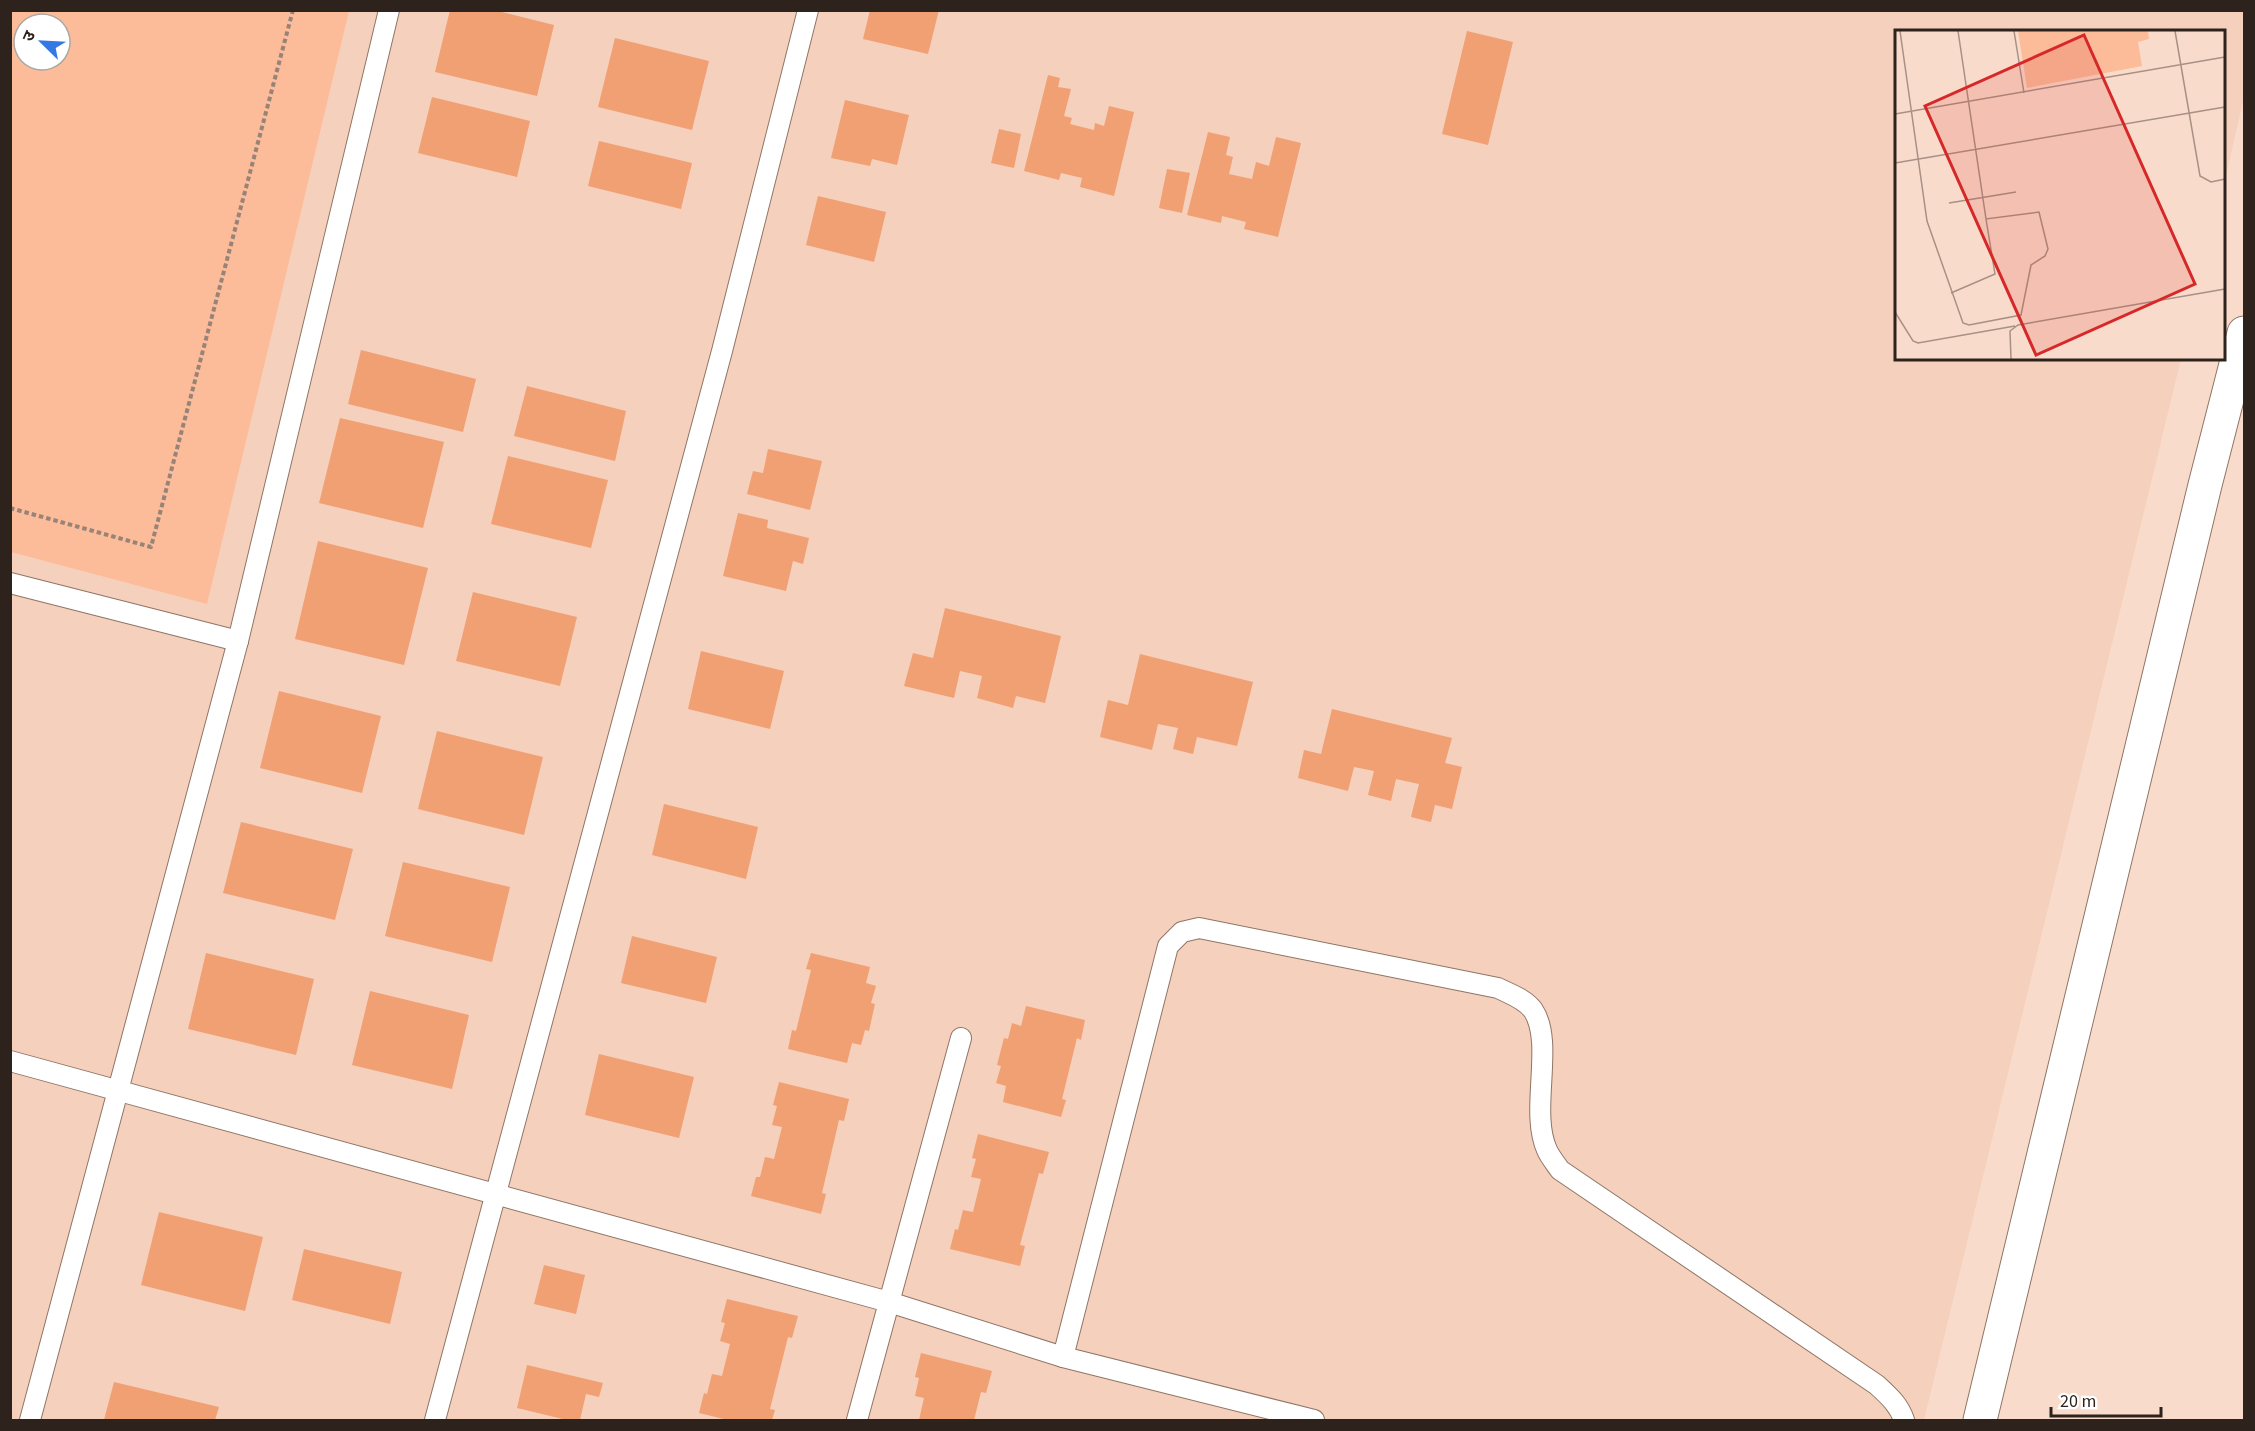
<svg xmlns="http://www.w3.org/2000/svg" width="2255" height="1431" font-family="'Source Sans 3','Noto Sans Devanagari',sans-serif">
	<rect width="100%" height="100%" fill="#f9dbcb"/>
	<!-- built -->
	<path fill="#f5d0bc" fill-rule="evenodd" d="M10,11H2244V97L2224,184V32H1896V358L2181,359L1924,1420H11ZM24,24H60V60H24Z"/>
	<!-- green -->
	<path fill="#fcbc99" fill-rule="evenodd" d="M10,11H349L207,604L11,552ZM24,24H60V60H24Z"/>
	<!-- building -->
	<g fill="#f0a073">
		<path d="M450,10H494L554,25L537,96L435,72Z"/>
		<path d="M870,10H939L928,54L863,39Z"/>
		<path d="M1467,31L1513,42L1488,145L1442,134Z"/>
		<path d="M615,38L709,61L692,130L598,107Z"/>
		<path d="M1048,75L1060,78L1058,87L1071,89L1064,116L1072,118L1070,124L1094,130L1095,123L1104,126L1109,106L1134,112L1114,196L1080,187L1082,178L1061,173L1059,180L1024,171Z"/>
		<path d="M432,97L530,121L517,177L418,153Z"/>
		<path d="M845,100L909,115L897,165L872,159L870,166L831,158Z"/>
		<path d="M999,129L1021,134L1014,168L991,163Z"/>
		<path d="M1208,132L1230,137L1226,155L1233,157L1229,174L1252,179L1256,162L1269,166L1276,137L1301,143L1278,237L1244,229L1246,222L1222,216L1221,223L1187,215Z"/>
		<path d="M599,141L692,163L681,209L588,186Z"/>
		<path d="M1167,169L1190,173L1182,213L1159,208Z"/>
		<path d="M818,196L886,212L874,262L806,245Z"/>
		<path d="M361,350L476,379L463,432L348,404Z"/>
		<path d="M527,386L626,411L615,461L514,436Z"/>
		<path d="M340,418L444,442L423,528L319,503Z"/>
		<path d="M768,449L822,461L810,510L747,494L753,471L763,473Z"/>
		<path d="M508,456L608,480L591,548L491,524Z"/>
		<path d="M738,513L768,520L767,528L809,538L803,564L793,561L786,591L723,576Z"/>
		<path d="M318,541L428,568L404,665L295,639Z"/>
		<path d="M473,592L577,617L560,686L456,661Z"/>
		<path d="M945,608L1061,636L1045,703L1016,696L1013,708L977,698L982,676L960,671L954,698L904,686L913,653L933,658Z"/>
		<path d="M701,651L784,671L770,729L688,709Z"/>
		<path d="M1140,654L1253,682L1237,746L1197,737L1193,754L1173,749L1178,728L1158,724L1152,750L1100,737L1108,700L1128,705Z"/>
		<path d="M279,691L381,716L362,793L260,768Z"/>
		<path d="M1332,709L1452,738L1445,763L1462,767L1452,809L1435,805L1431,822L1411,817L1419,784L1396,779L1391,801L1368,795L1374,771L1354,767L1348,791L1298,778L1304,750L1321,754Z"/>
		<path d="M437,731L543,757L524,835L418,809Z"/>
		<path d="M664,804L758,827L746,879L652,855Z"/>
		<path d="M241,822L353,849L335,920L223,893Z"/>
		<path d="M403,862L510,887L492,962L385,936Z"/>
		<path d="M632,936L717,957L706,1003L621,983Z"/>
		<path d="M206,953L314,979L296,1055L188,1029Z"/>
		<path d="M811,953L870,967L866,983L876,986L871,1003L875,1004L869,1031L865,1030L861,1045L852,1043L847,1063L788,1049L792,1030L796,1031L811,970L806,969Z"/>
		<path d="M370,991L469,1015L452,1089L352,1065Z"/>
		<path d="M1026,1006L1085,1020L1081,1040L1077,1038L1062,1099L1066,1100L1061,1117L1003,1102L1006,1086L996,1083L1001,1066L997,1065L1004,1038L1008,1039L1012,1023L1021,1026Z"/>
		<path d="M599,1054L694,1077L679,1138L585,1115Z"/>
		<path d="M779,1082L849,1099L844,1121L839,1120L822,1193L826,1194L821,1214L751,1196L756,1177H760L765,1157L774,1159L782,1127L772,1125L777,1106L773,1105Z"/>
		<path d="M978,1134L1049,1152L1043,1174L1039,1173L1020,1245L1025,1246L1020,1266L950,1249L955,1229L958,1230L963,1210L973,1212L981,1179L971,1177L976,1159L972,1158Z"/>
		<path d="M159,1212L263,1237L245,1311L141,1285Z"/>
		<path d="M304,1249L402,1272L390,1324L292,1300Z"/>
		<path d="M544,1265L585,1275L576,1314L534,1304Z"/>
		<path d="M727,1299L798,1316L792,1338L788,1337L770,1409L775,1410L772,1420H728L699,1413L704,1393L707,1394L712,1374L722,1376L730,1344L720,1341L725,1323L721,1322Z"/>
		<path d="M921,1353L992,1371L986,1393L981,1392L974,1420H919L924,1398L915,1396L919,1378L915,1377Z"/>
		<path d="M527,1365L603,1383L599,1397L586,1394L580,1420H567L517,1408Z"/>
		<path d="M114,1382L219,1407L215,1420H104Z"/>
	</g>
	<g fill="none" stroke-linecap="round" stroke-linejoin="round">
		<!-- lane casing -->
		<g stroke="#8f7566" stroke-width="22">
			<g id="lane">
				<path d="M10,583L238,641"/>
				<path d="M10,1061L889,1302L1063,1357L1168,946L1182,932L1199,928L1498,988C1510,994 1525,999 1533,1010C1555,1043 1529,1111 1547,1150C1550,1157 1556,1164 1560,1170L1877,1385C1889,1396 1899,1405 1904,1420"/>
				<path d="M1063,1357L1314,1420"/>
				<path d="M30,1420L238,641L389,10"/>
				<path d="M435,1420L722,351L808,10"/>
				<path d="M857,1420L961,1038"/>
			</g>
		</g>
		<!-- secondary casing -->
		<g stroke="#8f7566" stroke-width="35">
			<path id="secondary" d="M1980,1420L2205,485L2244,333"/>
		</g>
		<!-- path -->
		<path stroke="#988378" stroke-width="4" stroke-dasharray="4.5 3" stroke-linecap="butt" d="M10,508L151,547L293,10"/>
		<!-- lane -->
		<use href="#lane" stroke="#fff" stroke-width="20"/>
		<!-- secondary -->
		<use href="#secondary" stroke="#fff" stroke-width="33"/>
	</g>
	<!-- overview -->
	<g transform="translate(1895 30)">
		<rect width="330" height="330" fill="#f9dbcb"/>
		<path d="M123,1H253L254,9L243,12L247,36L132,58Z" fill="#fcbc99"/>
		<path fill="none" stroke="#a79185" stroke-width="1.5" d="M5,1L32,191L68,293L74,295L126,285L136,235L150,226L153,219L144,182L91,189L63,1M119,1L129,63M280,1L305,146L316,152L330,149M0,84L330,27M0,133L330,77M54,173L121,162M56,263L100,244L91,189M0,282L18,311L23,313L120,296M116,329L115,301L123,295L330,259"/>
		<path fill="#d62828" fill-opacity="0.15" stroke="#d62828" stroke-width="3" d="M189,5L300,254L141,325L30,76Z"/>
		<rect width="330" height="330" fill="none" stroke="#2d221c" stroke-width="3"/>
	</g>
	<!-- border -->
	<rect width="2255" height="1431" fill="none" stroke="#2d221c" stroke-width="24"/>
	<!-- north arrow -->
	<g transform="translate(42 42) rotate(294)"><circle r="28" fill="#ffffff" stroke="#aba7a4" stroke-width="1.5"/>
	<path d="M0-4.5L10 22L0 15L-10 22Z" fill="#3378e5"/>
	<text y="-9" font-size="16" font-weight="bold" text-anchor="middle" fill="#2d221c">उ</text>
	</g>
	<!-- scale -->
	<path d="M2051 1407v9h110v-9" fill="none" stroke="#2d221c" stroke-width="3"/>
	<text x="2060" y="1407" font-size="18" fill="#2d221c" stroke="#ffffff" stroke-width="4.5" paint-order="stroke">20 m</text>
</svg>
